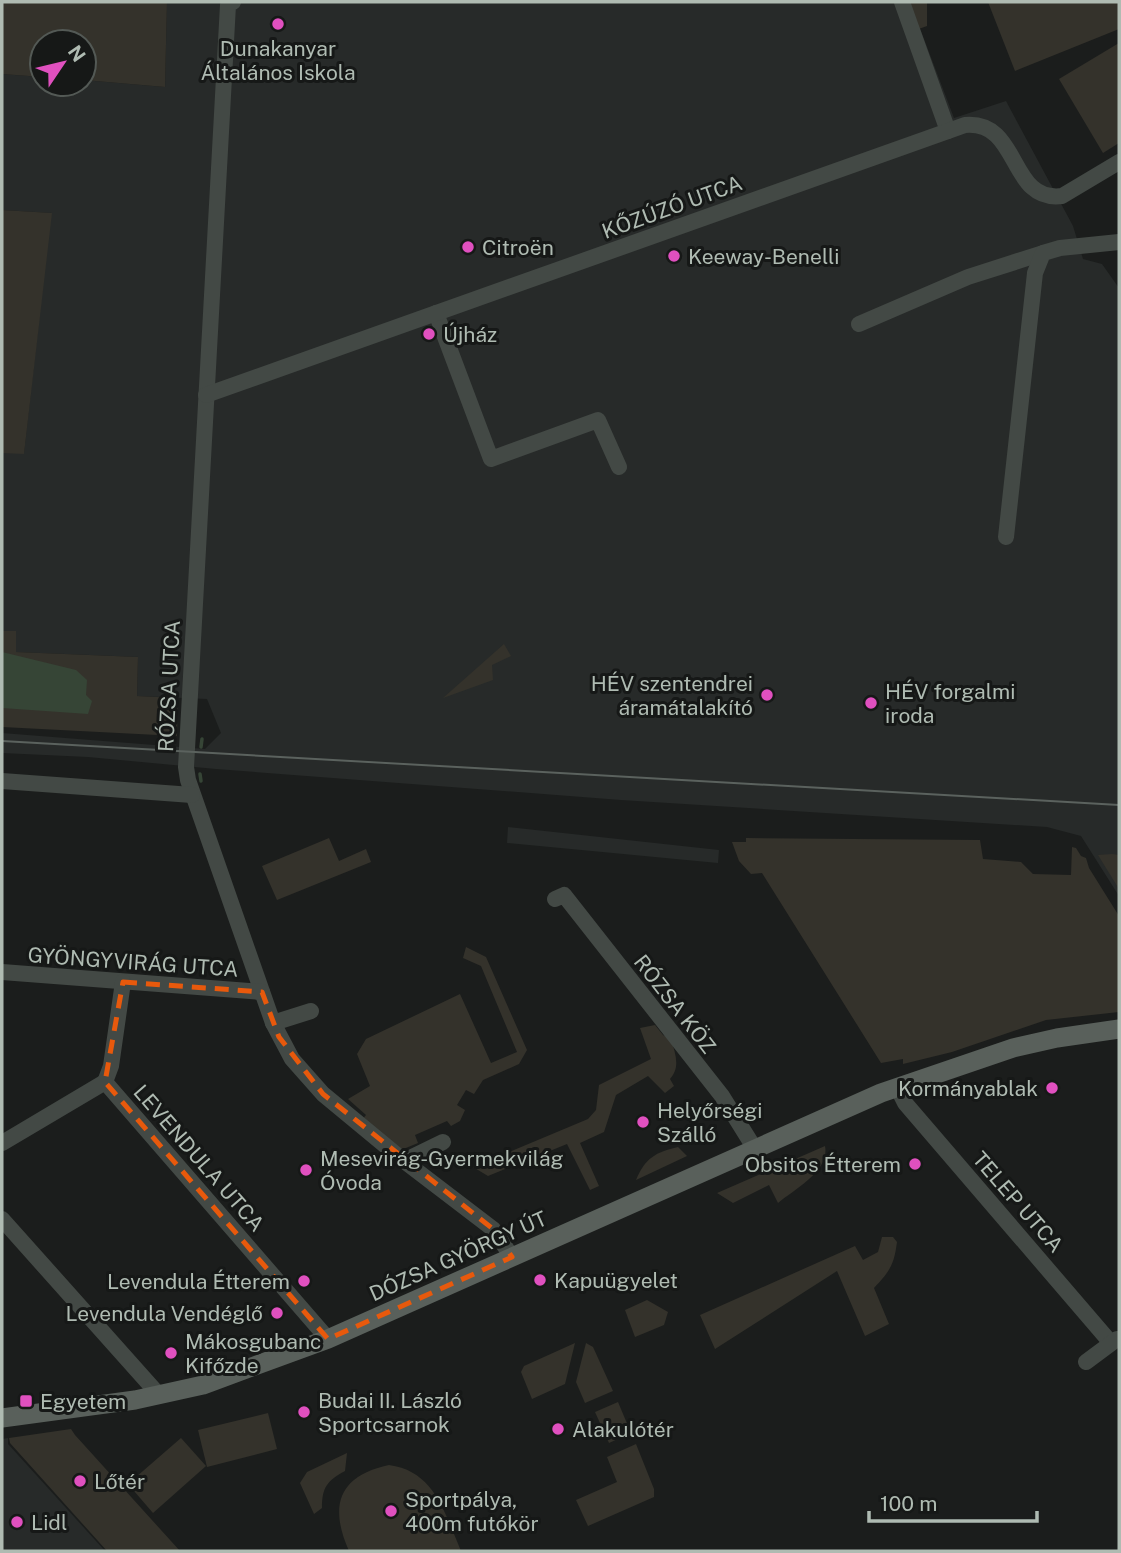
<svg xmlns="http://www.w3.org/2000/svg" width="1121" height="1553" font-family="'Public Sans',sans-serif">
	<rect width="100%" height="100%" fill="#1b1d1c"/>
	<!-- built -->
	<g fill="#272a29">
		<path d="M167,2H910L954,118L1006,101L1073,226L1083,259L1102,264L1119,288V896L1081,836L1047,827L621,800L216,769L88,757L2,753V733L205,749L221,733L207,699L137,696L138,657L15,652L16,632L2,631V453H24L51,213L2,210V74L42,77V84H84V80L165,87Z"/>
		<path d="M508,827L719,850L718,863L507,843Z"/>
		<path d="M8,1438V1444L105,1551H2V1439Z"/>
	</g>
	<!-- green -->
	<g fill="#34322b">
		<path d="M2,2H167L165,87L84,80V42H42V77L2,74Z"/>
		<path d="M906,2H927V26L916,30Z"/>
		<path d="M988,2H1119V29L1015,71Z"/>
		<path d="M1119,43V143L1103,153L1059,79Z"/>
		<path d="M2,210L52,213L24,454L2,453Z"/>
		<path d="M2,631H16V652L138,657L137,696L178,698L177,736L2,727Z"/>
		<path d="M504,644L511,656L492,665L493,680L443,698Z"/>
		<path d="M329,838L339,861L366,849L371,862L277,900L262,866Z"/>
		<path d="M746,838L980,840L983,859L1021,862L1033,874L1071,875L1072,847L1076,848L1081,856L1086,858L1089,868L1119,916V1012L1046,1020L952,1052L903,1064V1059L881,1063L762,873L751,874L739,861L732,842H746Z"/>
		<path d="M1112,854L1119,855V889L1098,855Z"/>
		<path d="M466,947L486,957L527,1050L519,1064L483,1080L474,1094L466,1090L457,1105L465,1110L460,1121L451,1126L447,1121L415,1135L418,1143L401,1150L362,1120L366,1115L348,1099L370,1086L357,1054L366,1039L460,994L491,1063L517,1052L481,966L463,958Z"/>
		<path d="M655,1025L663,1035L671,1039C675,1053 681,1067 670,1079L674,1086L665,1093L648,1076L616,1095L604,1132L580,1143L599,1186L590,1190L567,1144L488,1176L473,1167L588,1119L596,1110L599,1085L651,1059L640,1028Z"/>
		<path d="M825,1146C830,1171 795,1189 778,1203L769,1185L733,1203L717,1193Z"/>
		<path d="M678,1147L687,1156L636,1180C645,1158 656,1152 678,1147Z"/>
		<path d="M882,1237H893L897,1242C894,1265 890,1271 874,1288L889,1324L865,1336L837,1271L715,1349L700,1315L855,1246L863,1260L878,1252Z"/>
		<path d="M647,1300L668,1312L664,1325L635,1337L625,1310Z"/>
		<path d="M575,1343L565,1384L532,1399L521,1372L524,1366Z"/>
		<path d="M586,1343L593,1347L613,1391L585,1403L576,1382Z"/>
		<path d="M618,1402L631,1433L609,1443L595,1412Z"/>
		<path d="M268,1413L277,1449L207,1467L198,1430Z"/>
		<path d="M71,1429L75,1435L180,1551H107L10,1443L9,1438Z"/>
		<path d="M181,1438L206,1466L153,1513L128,1484Z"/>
		<path d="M636,1444L654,1489V1497L588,1526L576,1500L617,1482L607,1457Z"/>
		<path d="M347,1453L345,1471C327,1481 322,1487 322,1508L314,1514L300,1483L307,1472Z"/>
		<path d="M389,1465C435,1471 445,1514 461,1551H349C329,1506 338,1476 389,1465Z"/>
	</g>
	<!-- water -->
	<path fill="#364536" d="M2,652L76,670L87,680L86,695L92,701L88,714L2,708Z"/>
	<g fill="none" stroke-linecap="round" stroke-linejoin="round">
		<!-- stream -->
		<g stroke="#364536" stroke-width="3.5">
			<path d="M201,747L202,739"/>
			<path d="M200,774L201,781"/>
		</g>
		<!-- minor -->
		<g stroke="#434945" stroke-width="16">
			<path d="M233,2L228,5L186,767L188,780L273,1023L292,1059L323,1094L404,1161L493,1229L512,1257"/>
			<path d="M902,2L948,131"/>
			<path d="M436,313L491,459L598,420L619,467"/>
			<path d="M859,324L968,277L1043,253"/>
			<path d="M206,395L965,125C1021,120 1008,203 1062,196L1119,162"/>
			<path d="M1006,537L1035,273L1043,253L1060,248L1119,242"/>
			<path d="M2,781L192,795"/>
			<path d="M555,899L564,895L722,1096L755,1149"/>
			<path d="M2,972L262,992"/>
			<path d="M123,982L111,1066L105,1082L328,1339"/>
			<path d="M273,1023L311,1011"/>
			<path d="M897,1087L905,1103L1111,1343"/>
			<path d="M2,1143L105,1082"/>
			<path d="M404,1161L443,1142"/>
			<path d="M2,1219L159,1395"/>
			<path d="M1086,1362L1117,1339"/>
		</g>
		<!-- major -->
		<path stroke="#59605b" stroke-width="19" d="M2,1418L135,1400L203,1385L328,1339L881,1093L1013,1048L1057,1038L1119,1029"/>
		<!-- tram -->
		<path stroke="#5b625e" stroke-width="2" d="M2,741L1119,805"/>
	</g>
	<!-- marked area -->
	<path fill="none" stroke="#e8590c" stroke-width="5" stroke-dasharray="14 9" stroke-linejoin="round" d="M123,982L262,992L279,1037L323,1094L493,1229L512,1257L328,1339L105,1082Z"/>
	<!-- markers -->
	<g fill="#e050bf" stroke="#161817" stroke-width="2.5">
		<circle cx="278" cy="24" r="7"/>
		<circle cx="468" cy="247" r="7"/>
		<circle cx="674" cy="256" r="7"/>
		<circle cx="429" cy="334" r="7"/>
		<circle cx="767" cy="695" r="7"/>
		<circle cx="871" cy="703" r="7"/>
		<circle cx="1052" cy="1088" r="7"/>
		<circle cx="643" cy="1122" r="7"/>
		<circle cx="915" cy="1164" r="7"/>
		<circle cx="306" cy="1170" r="7"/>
		<circle cx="540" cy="1280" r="7"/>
		<circle cx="304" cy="1281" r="7"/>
		<circle cx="277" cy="1313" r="7"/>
		<circle cx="171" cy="1353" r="7"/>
		<rect x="19" y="1394" width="14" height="14" rx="3.5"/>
		<circle cx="304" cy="1412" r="7"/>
		<circle cx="558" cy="1429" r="7"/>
		<circle cx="80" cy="1481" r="7"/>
		<circle cx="391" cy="1511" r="7"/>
		<circle cx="17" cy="1522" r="7"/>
	</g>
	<g text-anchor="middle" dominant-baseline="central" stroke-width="6" stroke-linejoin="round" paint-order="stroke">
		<!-- poi labels -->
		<g font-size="21" fill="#afbbb2" stroke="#161817" text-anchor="start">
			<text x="278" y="48" text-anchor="middle">Dunakanyar<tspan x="278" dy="24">Általános Iskola</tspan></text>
			<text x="482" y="247">Citroën</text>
			<text x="688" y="256">Keeway-Benelli</text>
			<text x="443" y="334">Újház</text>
			<text x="753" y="683" text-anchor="end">HÉV szentendrei<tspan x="753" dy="24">áramátalakító</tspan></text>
			<text x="885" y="691">HÉV forgalmi<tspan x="885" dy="24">iroda</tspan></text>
			<text x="1038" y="1088" text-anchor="end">Kormányablak</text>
			<text x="657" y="1110">Helyőrségi<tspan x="657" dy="24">Szálló</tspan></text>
			<text x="320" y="1158">Mesevirág-Gyermekvilág<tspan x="320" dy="24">Óvoda</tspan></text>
			<text x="901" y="1164" text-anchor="end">Obsitos Étterem</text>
			<text x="554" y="1280">Kapuügyelet</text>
			<text x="290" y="1281" text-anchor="end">Levendula Étterem</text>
			<text x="263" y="1313" text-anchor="end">Levendula Vendéglő</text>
			<text x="185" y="1341">Mákosgubanc<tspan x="185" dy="24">Kifőzde</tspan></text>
			<text x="318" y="1400">Budai II. László<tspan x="318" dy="24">Sportcsarnok</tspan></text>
			<text x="40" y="1401">Egyetem</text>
			<text x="572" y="1429">Alakulótér</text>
			<text x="94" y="1481">Lőtér</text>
			<text x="405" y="1499">Sportpálya,<tspan x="405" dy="24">400m futókör</tspan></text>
			<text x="31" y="1522">Lidl</text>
		</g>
		<!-- street labels -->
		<g font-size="21" fill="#afbbb2" stroke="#161817">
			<text transform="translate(672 207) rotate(-20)">KŐZÚZÓ UTCA</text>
			<text transform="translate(169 686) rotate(-87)">RÓZSA UTCA</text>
			<text transform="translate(133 962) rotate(4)">GYÖNGYVIRÁG UTCA</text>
			<text transform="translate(675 1004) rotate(52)">RÓZSA KÖZ</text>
			<text transform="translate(199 1158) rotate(49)">LEVENDULA UTCA</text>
			<text transform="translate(1018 1202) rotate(49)">TELEP UTCA</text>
			<text transform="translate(458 1256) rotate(-24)">DÓZSA GYÖRGY ÚT</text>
		</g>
	</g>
	<!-- border -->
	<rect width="1121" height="1553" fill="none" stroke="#afbbb2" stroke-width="7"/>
	<!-- north arrow -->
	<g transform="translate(63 63) rotate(55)"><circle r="33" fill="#161817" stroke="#535955" stroke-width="2"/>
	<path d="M0-5L12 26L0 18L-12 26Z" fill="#e050bf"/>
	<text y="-10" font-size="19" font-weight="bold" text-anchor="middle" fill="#afbbb2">N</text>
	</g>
	<!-- scale -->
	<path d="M869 1511v10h168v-10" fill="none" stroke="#afbbb2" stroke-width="3.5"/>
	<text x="880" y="1511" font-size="21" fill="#afbbb2" stroke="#161817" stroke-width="5" paint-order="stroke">100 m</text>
</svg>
